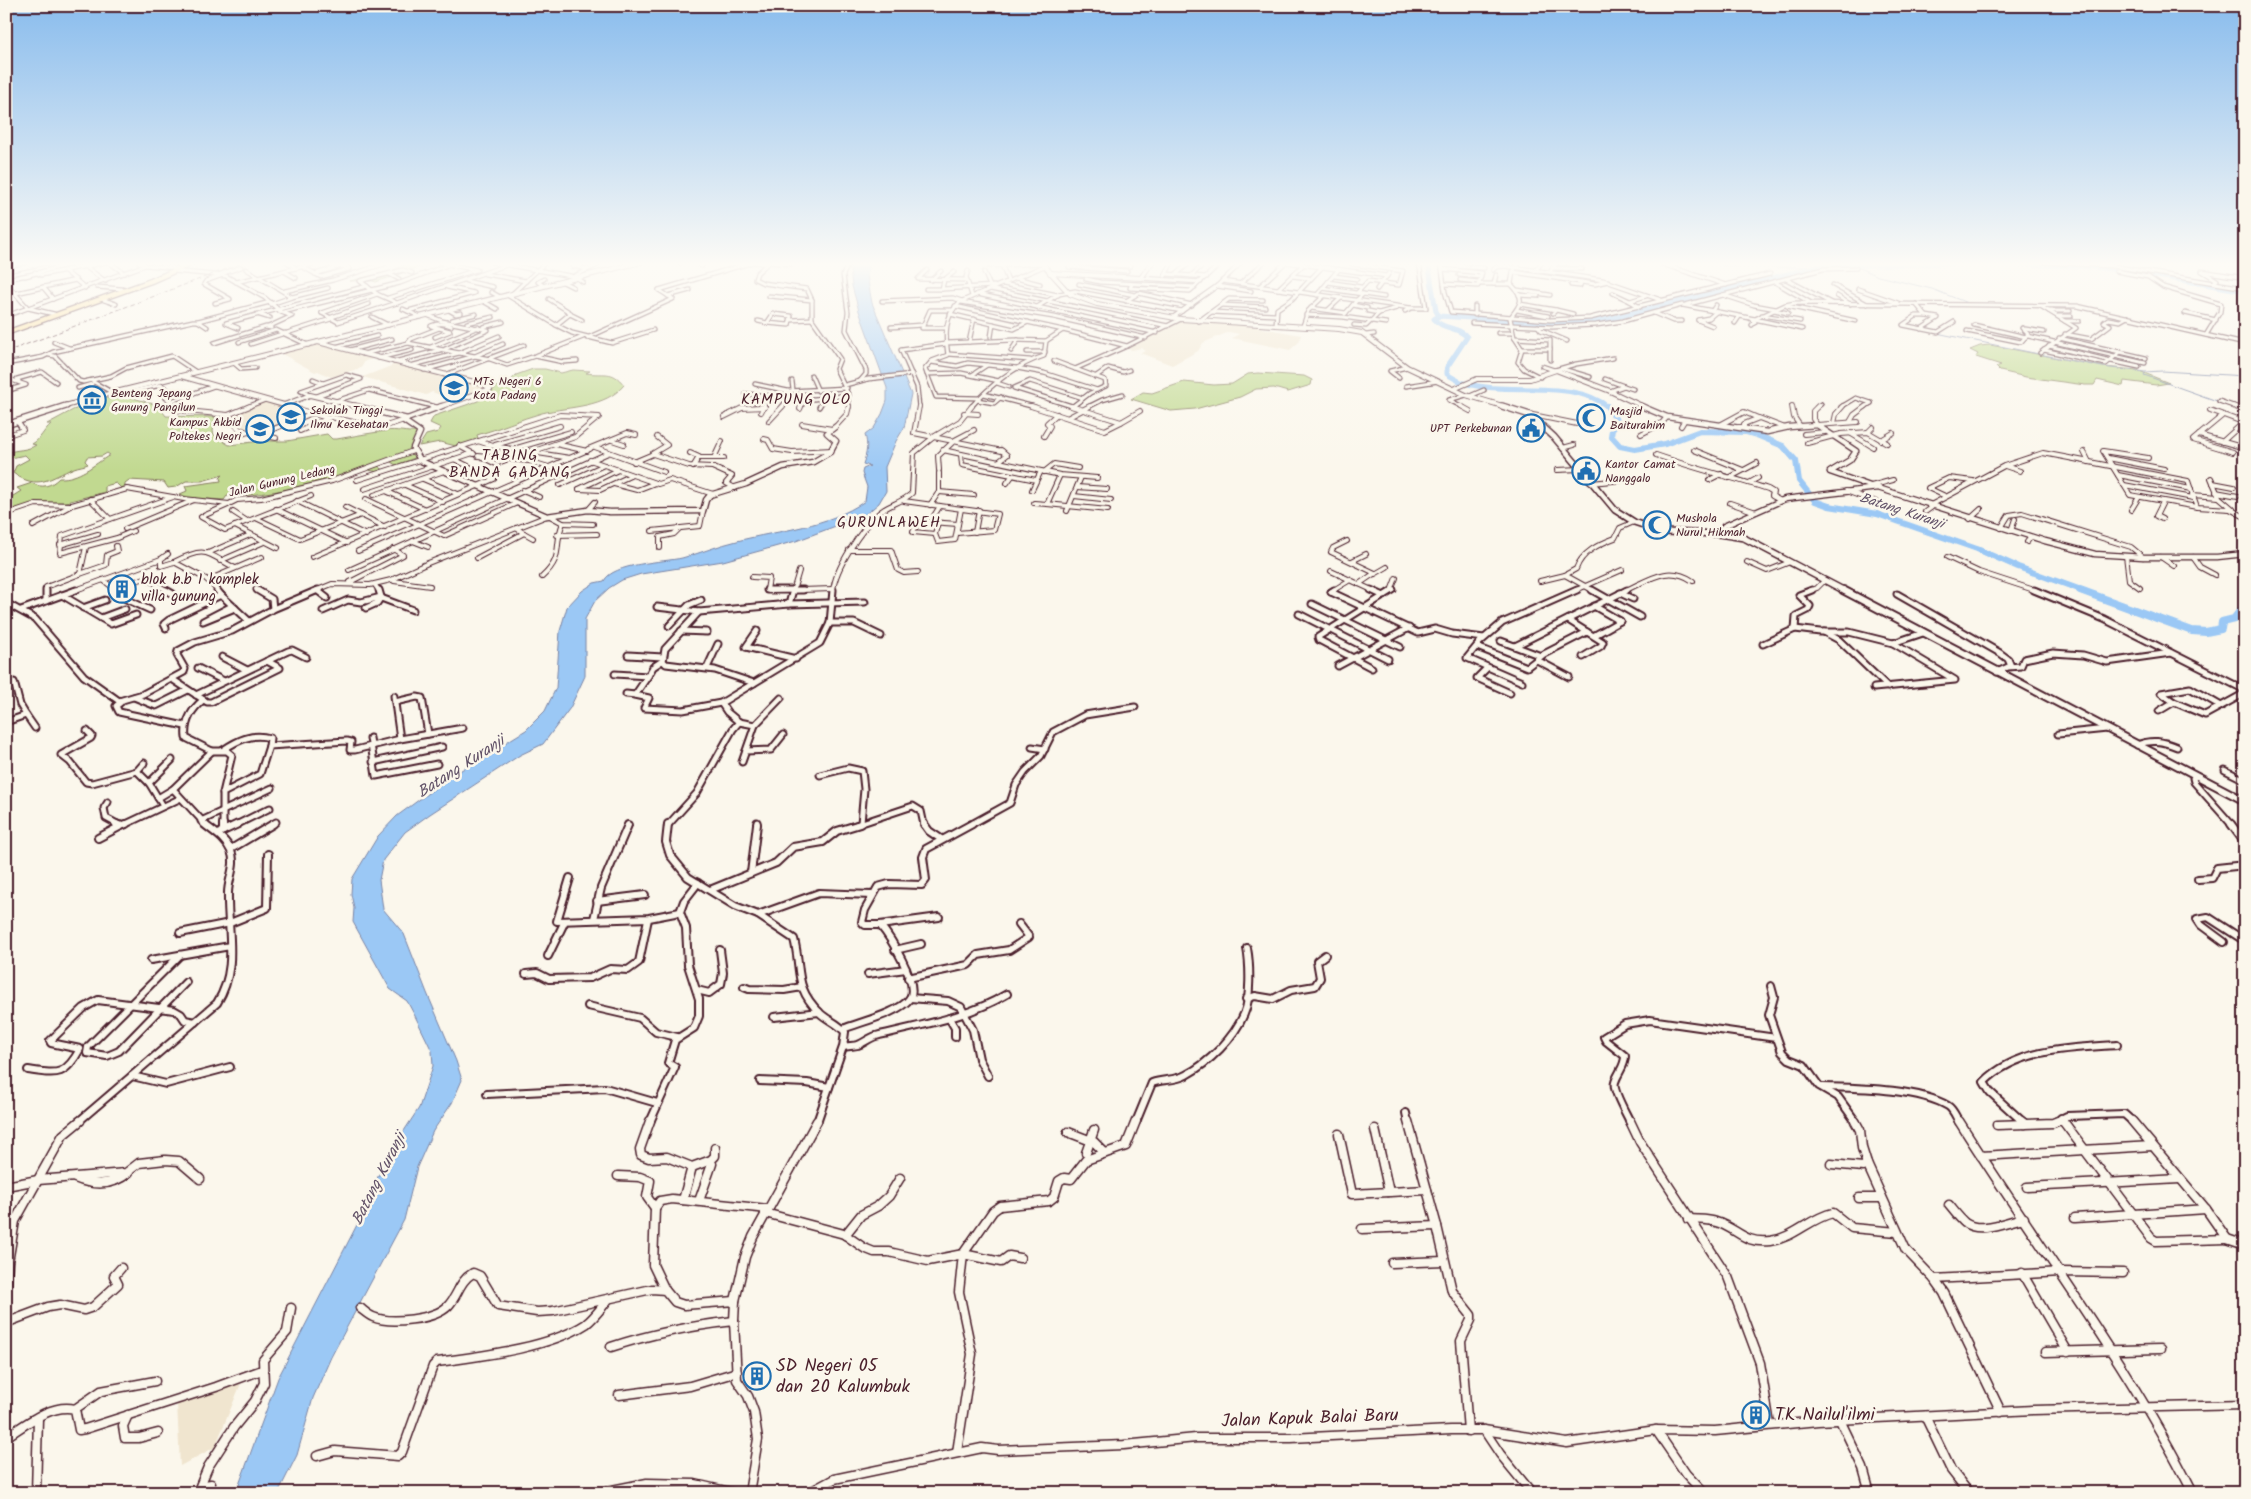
<svg xmlns="http://www.w3.org/2000/svg" width="2251" height="1499" font-family="Kalam,sans-serif">
	<rect width="100%" height="100%" fill="#fbf7ec"/>
	<filter id="ink" filterUnits="userSpaceOnUse"><feTurbulence type="fractalNoise" baseFrequency=".02" numOctaves="2"/><feDisplacementMap in="SourceGraphic" scale="10" xChannelSelector="R" yChannelSelector="G"/><feConvolveMatrix kernelMatrix="1 2 1 2 8 2 1 2 1" color-interpolation-filters="sRGB"/></filter>
	<g filter="url(#ink)">
		<!-- built -->
		<g fill="#f0e5cf">
			<path d="M1180,320L1233,323L1301,335L1299,342L1290,350L1232,338L1239,334L1229,332L1203,343L1198,351L1172,365L1140,353L1146,351L1141,348L1132,350L1125,348Z"/>
			<path d="M318,343L376,358L365,361L361,368L331,377L318,371L315,372L280,353Z"/>
			<path d="M396,364L487,387L488,388L457,401L432,392L426,395L363,377Z"/>
			<path d="M265,400L300,411L309,414L260,434L242,429L236,425L231,414Z"/>
			<path d="M242,1381L215,1447L180,1466L177,1403Z"/>
		</g>
		<!-- green -->
		<g fill="#c1d990" stroke="#867c5e">
			<path d="M416,262H428L429,264L376,282C368,279 358,281 350,281L392,271L401,266Z"/>
			<path d="M1990,345L2105,367L2137,370L2169,383L2156,385L2124,381L2123,386L2097,380L2094,385H2085L2026,377L2000,371L1996,367L2001,365L1976,357L1978,354L1970,350L1980,346Z"/>
			<path d="M533,369H545L561,373L573,370L590,371L586,373C604,376 612,369 624,385C605,408 570,406 542,413C520,419 499,429 477,435L478,438L476,440L456,446L440,442L419,446L426,435L438,432L441,428L430,423L434,416L478,401L498,386L508,383L516,375Z"/>
			<path d="M1258,373L1304,376L1312,380L1311,385L1288,392L1274,388L1256,389L1240,397L1195,409L1171,411L1131,399L1143,392L1152,393L1184,382L1214,385L1232,384L1248,374Z"/>
			<path d="M130,397L164,407L163,412L166,416L216,417L213,431L214,435L229,445L261,441H287L327,434L332,439H337C354,436 370,433 386,431C396,429 407,433 418,432L410,452L415,458L396,465L389,461L378,466L384,470L377,472C356,465 343,477 322,482C297,488 252,497 227,496L224,500L189,498L180,494L187,491L185,486L221,481L220,478L223,475L202,481H186L176,487L168,488L164,482L129,480L125,483V487L121,488L116,483L105,486V492L66,502L42,503L6,511L9,505H6V494L13,496L21,491L17,488L32,483C42,489 51,486 59,478C79,479 93,465 110,455L107,453L102,456L87,457L85,461L88,464C84,466 79,466 74,468C50,478 38,491 13,473L16,466L29,459L25,455L6,459V453C17,449 27,451 36,445L32,444C41,439 43,431 51,424H47L73,410L107,398Z"/>
		</g>
		<!-- water -->
		<path fill="#9bc8f5" stroke="#7b84a4" d="M854,262H870L867,276L872,303L911,394L904,428L896,441L885,467L886,491L879,503L865,515L796,541L723,561L641,574L622,580L609,588L595,601L585,619V676L570,708L543,744L520,755L430,814L405,832L383,860L379,880L383,909L404,934L427,993L456,1061L462,1080L452,1103L433,1131L417,1167L404,1220L331,1357L313,1398L297,1455L278,1493H236L278,1378L360,1219L385,1160L419,1108L433,1066L432,1051L415,1016L407,1001L390,989L353,922L354,908L351,894L352,879L378,836L397,816L450,777L526,730L545,711L556,688L560,631L567,607L582,591L594,583L604,581C613,563 664,562 682,558C701,553 719,545 737,541C780,530 828,527 865,501L867,487L862,473L863,469L870,466L863,464C867,453 868,444 865,435L874,428L882,414L887,401V388L859,311L852,286L850,269Z"/>
		<g fill="none" stroke-linecap="round" stroke-linejoin="round">
			<!-- stream -->
			<g stroke="#7b84a4" stroke-width="1">
				<path d="M1714,262L1711,264L1737,267H1814"/>
				<path d="M1855,266L1878,276L1932,289L1970,304"/>
				<path d="M1917,329L2102,367L2145,372L2162,371L2245,376"/>
				<path d="M2145,373L2144,375L2217,401"/>
			</g>
			<!-- river-far2 -->
			<g stroke="#9bc8f5" stroke-width="5">
				<path d="M1428,262L1436,311L1439,316L1434,319C1443,330 1458,326 1467,337L1447,367V374C1452,377 1458,381 1464,383C1507,396 1573,378 1608,407"/>
				<path d="M1439,316L1564,324L1605,320L1819,266L1974,263L2080,266L2122,270L2245,291"/>
			</g>
			<!-- river-far1 -->
			<path stroke="#9bc8f5" stroke-width="6" d="M1607,406L1618,422L1612,430L1611,436L1620,446L1635,449L1665,444L1700,431L1746,432L1759,436L1783,446L1796,461L1799,481L1815,501L1829,506L1877,514L1977,549L2018,567L2084,591"/>
			<!-- river -->
			<path stroke="#9bc8f5" stroke-width="8" d="M2080,590L2192,631L2206,632L2221,629L2222,622L2234,619L2245,605"/>
			<!-- minor-far4 casing -->
			<g stroke="#4a1f2b" stroke-width="5.5">
				<g id="minor-far4">
					<path d="M109,262L124,273"/>
					<path d="M139,262L145,265L177,268"/>
					<path d="M287,262L296,268"/>
					<path d="M323,262L349,268"/>
					<path d="M438,262L477,270"/>
					<path d="M491,262L571,276"/>
					<path d="M706,262H712"/>
					<path d="M755,262L767,264"/>
					<path d="M769,262L757,273L755,279L763,283L778,285"/>
					<path d="M769,262L790,264"/>
					<path d="M849,262L843,275L848,312L846,330L866,370V374L860,381"/>
					<path d="M1075,262L1130,266"/>
					<path d="M1286,262L1387,276"/>
					<path d="M1402,262L1420,264"/>
					<path d="M1441,262L1445,292L1451,312L1550,320L1590,318L1770,274"/>
					<path d="M1466,262L1468,263"/>
					<path d="M1656,262L1726,285"/>
					<path d="M2044,262L2113,266L2245,288"/>
					<path d="M680,263L682,262"/>
					<path d="M1001,263L1008,281"/>
					<path d="M1556,263H1567"/>
					<path d="M1352,264L1403,271L1399,285L1368,281L1357,293"/>
					<path d="M1440,265L1484,268"/>
					<path d="M6,266L24,262"/>
					<path d="M339,266L352,262"/>
					<path d="M572,266L588,269"/>
					<path d="M702,266L699,265L703,262"/>
					<path d="M989,266L1041,263"/>
					<path d="M86,267L105,281"/>
					<path d="M303,267L321,277L349,269"/>
					<path d="M1069,267L1127,271"/>
					<path d="M1552,268L1582,269"/>
					<path d="M246,269L292,297L271,304"/>
					<path d="M1442,269L1482,273L1478,286L1444,284"/>
					<path d="M927,270L918,279L967,280"/>
					<path d="M1493,270L1496,267L1505,266L1603,280L1661,300"/>
					<path d="M1551,270L1557,262"/>
					<path d="M6,271L51,262"/>
					<path d="M65,271L85,288"/>
					<path d="M173,271L226,276L265,298L281,312L292,316L268,327"/>
					<path d="M284,271L296,278"/>
					<path d="M968,271L966,277L972,296"/>
					<path d="M1535,271L1542,262"/>
					<path d="M2116,271L2148,277L2163,287L2221,304L2220,312L2206,335"/>
					<path d="M35,272L41,275L107,262"/>
					<path d="M954,272L944,280L942,289L994,286"/>
					<path d="M984,272L990,286"/>
					<path d="M1513,272L1595,284L1608,281"/>
					<path d="M315,274L338,267"/>
					<path d="M389,274L399,279"/>
					<path d="M485,274L526,281"/>
					<path d="M1166,274L1207,277"/>
					<path d="M1176,274L1191,262"/>
					<path d="M218,275L241,267"/>
					<path d="M1459,275L1481,277"/>
					<path d="M25,276L78,262"/>
					<path d="M1165,276L1172,262"/>
					<path d="M1191,276L1206,262"/>
					<path d="M1292,276L1309,278"/>
					<path d="M1334,276L1357,279"/>
					<path d="M572,277L604,262"/>
					<path d="M577,278L583,282"/>
					<path d="M1016,278L1040,284"/>
					<path d="M1141,278L1201,282"/>
					<path d="M6,279L28,275"/>
					<path d="M544,279L538,282L544,286"/>
					<path d="M1086,279L1100,282L1160,285"/>
					<path d="M1786,279L1831,303"/>
					<path d="M931,280L941,271"/>
					<path d="M1460,280L1478,282"/>
					<path d="M466,281L493,287"/>
					<path d="M1222,281L1411,308"/>
					<path d="M236,282L322,262"/>
					<path d="M563,282L573,287"/>
					<path d="M1328,282L1361,287"/>
					<path d="M1775,282L1811,303"/>
					<path d="M2214,282L2217,280L2202,271L2245,278"/>
					<path d="M6,283L28,308L145,265"/>
					<path d="M1241,283L1264,262"/>
					<path d="M1003,284L1058,295"/>
					<path d="M1079,284L1135,295"/>
					<path d="M1132,284L1130,288L1190,291L1222,262"/>
					<path d="M1479,284H1511C1526,299 1521,304 1510,318L1514,337L1522,349L1518,362L1524,369L1540,377"/>
					<path d="M1494,284L1496,275"/>
					<path d="M1511,284L1513,272L1519,262"/>
					<path d="M1161,285L1195,287"/>
					<path d="M1571,285L1580,286L1581,282"/>
					<path d="M1833,285L1867,304"/>
					<path d="M784,286L807,289L812,300V319L840,359L836,369L847,392L849,407"/>
					<path d="M1217,286L1251,291"/>
					<path d="M1260,286L1286,262"/>
					<path d="M43,287L53,299"/>
					<path d="M97,287L122,289"/>
					<path d="M1322,288L1363,294L1357,300"/>
					<path d="M926,289H942"/>
					<path d="M990,289L1168,326"/>
					<path d="M1278,289L1303,265"/>
					<path d="M1377,289L1389,273"/>
					<path d="M1858,289L1898,303"/>
					<path d="M659,290L753,262"/>
					<path d="M1517,290L1550,295"/>
					<path d="M285,291L333,280L390,262"/>
					<path d="M491,292L500,297"/>
					<path d="M16,293L76,280"/>
					<path d="M1613,293L1630,301"/>
					<path d="M512,294L546,262"/>
					<path d="M977,294L1157,333"/>
					<path d="M1363,294L1384,297"/>
					<path d="M507,295L556,325L571,313L549,299"/>
					<path d="M1317,295L1339,269"/>
					<path d="M1519,295L1538,296"/>
					<path d="M1723,295L1823,269L1856,268"/>
					<path d="M668,296L690,290"/>
					<path d="M769,296L812,300"/>
					<path d="M1837,296L1850,304"/>
					<path d="M292,297L328,288"/>
					<path d="M388,298L476,270"/>
					<path d="M101,299L116,304"/>
					<path d="M483,301L497,309"/>
					<path d="M882,301L953,298L962,301"/>
					<path d="M1126,301L1139,293L1192,305"/>
					<path d="M961,302L1054,317L1146,338"/>
					<path d="M215,303L230,299L204,284L206,281L220,276"/>
					<path d="M397,303L515,262"/>
					<path d="M1520,304L1556,310L1553,313"/>
					<path d="M1916,304L1926,316L1938,318L1921,329"/>
					<path d="M1221,305L1265,307"/>
					<path d="M1353,305L1367,308"/>
					<path d="M1685,305L1723,295L1754,305L1776,309"/>
					<path d="M955,306L1063,330"/>
					<path d="M1475,306V315"/>
					<path d="M1787,306L1856,321"/>
					<path d="M1037,307L1059,294L1075,291L1182,311"/>
					<path d="M1640,307L1630,301L1646,296"/>
					<path d="M1311,308L1346,313"/>
					<path d="M403,309L421,317"/>
					<path d="M449,310L456,314L461,313"/>
					<path d="M1328,310L1341,298"/>
					<path d="M1517,310L1548,316"/>
					<path d="M1556,310L1573,314"/>
					<path d="M1774,310L1788,313"/>
					<path d="M408,311L474,293L447,287"/>
					<path d="M1368,311L1379,313"/>
					<path d="M1405,311L1411,308H1426L1419,262"/>
					<path d="M1712,311L1716,305"/>
					<path d="M2049,311H2070"/>
					<path d="M283,312L400,283L450,264"/>
					<path d="M1211,312L1276,315"/>
					<path d="M322,313L338,322L397,303L377,294L360,281L403,270L412,273"/>
					<path d="M322,313L377,294"/>
					<path d="M1654,313L1673,321H1682"/>
					<path d="M2185,313L2216,320"/>
					<path d="M257,314L270,318"/>
					<path d="M570,314L582,320"/>
					<path d="M773,314L791,316L789,325L767,323Z"/>
					<path d="M950,314L1014,329L1028,322"/>
					<path d="M1345,314L1357,300"/>
					<path d="M427,315L442,321L488,330L445,349"/>
					<path d="M1306,315L1343,317L1386,323"/>
					<path d="M1762,315L1800,321"/>
					<path d="M6,316L28,308L54,314"/>
					<path d="M1926,316H1916L1903,325L1938,332L1954,322"/>
					<path d="M2058,316H2071"/>
					<path d="M372,317L388,325"/>
					<path d="M329,318L369,304"/>
					<path d="M1172,318L1217,286L1242,262"/>
					<path d="M1751,319L1755,322L1752,325"/>
					<path d="M1754,319L1802,329"/>
					<path d="M452,320L476,314"/>
					<path d="M791,320L812,319"/>
					<path d="M1698,320L1709,318L1716,312"/>
					<path d="M1698,320L1713,326"/>
					<path d="M198,321L270,302"/>
					<path d="M758,321L767,323"/>
					<path d="M1199,321L1229,299L1263,300"/>
					<path d="M2065,321H2079"/>
					<path d="M467,323L493,317"/>
					<path d="M1472,323L1552,327L1596,325L1623,321L1682,305L1755,319L1785,305L1795,303L2077,306L2245,344"/>
					<path d="M1735,323L1739,317"/>
					<path d="M556,325L572,333L612,343L653,330"/>
					<path d="M1276,325L1277,309L1292,299L1322,267"/>
					<path d="M1354,325L1366,326L1379,313L1397,308"/>
					<path d="M1974,325L2026,337"/>
					<path d="M451,326C444,323 438,323 431,326L439,328L411,339L408,343L490,359L507,365L535,356L563,362L577,361"/>
					<path d="M1303,326L1308,311L1324,296"/>
					<path d="M1538,326L1541,330L1567,341"/>
					<path d="M483,327L503,322"/>
					<path d="M891,327L923,325"/>
					<path d="M238,328L226,323L367,286"/>
					<path d="M946,328H922L930,310H952"/>
					<path d="M2025,329L2044,332"/>
					<path d="M1967,331L2021,342L2028,334L2022,328"/>
					<path d="M287,333L331,319"/>
					<path d="M1498,333H1512"/>
					<path d="M2065,334L2091,339L2110,325L2104,322L2108,319L2120,321L2127,317"/>
					<path d="M1366,335L1374,334"/>
					<path d="M2028,336L2145,363"/>
					<path d="M435,337L450,331L439,328"/>
					<path d="M991,337L993,324"/>
					<path d="M587,338L673,299L659,290"/>
					<path d="M1515,338L1550,340V360"/>
					<path d="M54,342L69,348"/>
					<path d="M239,342L276,330L308,345"/>
					<path d="M969,342L974,319"/>
					<path d="M214,343L266,327L271,328"/>
					<path d="M946,343L1014,340L1046,341L1063,330L1127,346L1181,319"/>
					<path d="M251,344L285,333"/>
					<path d="M2049,346L2111,361"/>
					<path d="M335,347L377,336"/>
					<path d="M431,347L478,327"/>
					<path d="M1522,349H1550"/>
					<path d="M350,350L392,339"/>
					<path d="M2044,350L2106,364L2120,352L2059,338"/>
					<path d="M1011,351L1018,340"/>
					<path d="M1027,352H1045"/>
					<path d="M2120,352L2146,358"/>
					<path d="M2040,353L2076,328L2042,307"/>
					<path d="M363,354L408,343"/>
					<path d="M948,354L1030,360"/>
					<path d="M49,355L55,356L79,381L83,382L111,376L126,368L172,356L196,372"/>
					<path d="M535,356L583,337"/>
					<path d="M379,358L412,350"/>
					<path d="M1054,361L1105,380L1106,386L1090,393L1073,406"/>
					<path d="M2111,361L2139,367"/>
					<path d="M394,362L440,350"/>
					<path d="M931,362L957,366L968,363L1017,368L1044,373L1097,390"/>
					<path d="M234,363L241,369L255,368"/>
					<path d="M6,364L43,357L53,352L193,321H198L207,327"/>
					<path d="M2242,364L2245,365"/>
					<path d="M410,366L459,353L499,336"/>
					<path d="M1542,366L1554,370"/>
					<path d="M1075,369L1127,346"/>
					<path d="M1563,369L1590,377"/>
					<path d="M424,370L475,356L503,344"/>
					<path d="M1555,370L1576,364L1613,358"/>
					<path d="M927,374L961,373L999,381"/>
					<path d="M445,375L524,345"/>
					<path d="M811,375L818,391"/>
					<path d="M972,375L987,365"/>
					<path d="M1095,377L1108,368L1123,372L1129,370"/>
					<path d="M6,378L26,385L6,391"/>
					<path d="M1399,378L1390,371L1407,367"/>
					<path d="M313,379L323,383"/>
					<path d="M1605,379L1624,386L1610,391"/>
					<path d="M19,381L17,379L42,372L56,382"/>
					<path d="M92,381L113,393"/>
					<path d="M792,381L793,390"/>
					<path d="M997,383L1009,387"/>
					<path d="M755,384L788,391L847,388"/>
					<path d="M845,385L868,379L912,374"/>
					<path d="M1406,386L1438,381"/>
					<path d="M1624,386L1633,389"/>
					<path d="M78,388L92,384"/>
					<path d="M120,391H134L161,385L172,393"/>
					<path d="M746,394L814,399L849,395"/>
					<path d="M984,394L1035,407"/>
					<path d="M310,395L301,391L346,375L361,379L317,396"/>
					<path d="M1470,396L1484,390"/>
					<path d="M166,398L171,401L214,386"/>
					<path d="M979,398L936,397L925,369L932,361L948,355C945,335 944,316 960,302L1044,266"/>
					<path d="M977,400L994,403L1001,397"/>
					<path d="M171,401L175,405L174,407"/>
					<path d="M336,401L369,390L436,407"/>
					<path d="M2219,401L2236,407"/>
					<path d="M284,405L292,407"/>
					<path d="M247,407L265,400"/>
					<path d="M755,407H765"/>
					<path d="M763,407L768,397"/>
					<path d="M782,407L788,398"/>
					<path d="M801,407L805,399"/>
					<path d="M819,407L824,399"/>
					<path d="M919,407L917,387L901,350L946,344"/>
					<path d="M971,407C990,385 1016,365 1044,356L1046,341"/>
					<path d="M1075,407L1014,388L1030,381L1083,398"/>
					<path d="M1088,407L1102,400L1123,394"/>
					<path d="M1463,407L1449,400L1466,395"/>
					<path d="M1817,407L1821,404"/>
					<path d="M1841,407L1856,398L1871,403"/>
					<path d="M1865,407L1871,403"/>
				</g>
			</g>
			<!-- minor-far3 casing -->
			<g stroke="#4a1f2b" stroke-width="6">
				<g id="minor-far3">
					<path d="M175,406L177,410L228,415"/>
					<path d="M288,406L327,418"/>
					<path d="M431,406L438,408"/>
					<path d="M919,406L914,433L1002,451"/>
					<path d="M1031,406L1105,430L1121,422"/>
					<path d="M1071,406L1121,422L1140,411"/>
					<path d="M1461,406L1470,411"/>
					<path d="M1792,406L1794,417L1800,426"/>
					<path d="M1818,406L1813,411V419L1817,425L1858,422"/>
					<path d="M2233,406L2245,411"/>
					<path d="M800,409L801,406"/>
					<path d="M2210,410L2245,423"/>
					<path d="M761,412L764,406"/>
					<path d="M964,413L978,414"/>
					<path d="M1528,414L1577,424L1586,422"/>
					<path d="M2222,416L2193,440L2233,452"/>
					<path d="M724,417L742,408L765,407"/>
					<path d="M1069,417L1090,406"/>
					<path d="M769,421L783,406"/>
					<path d="M1850,422L1854,415L1866,406"/>
					<path d="M1834,423L1836,414L1843,406"/>
					<path d="M802,424L832,429"/>
					<path d="M1720,425L1744,412L1758,418"/>
					<path d="M1681,426L1684,421"/>
					<path d="M835,427L847,414L849,406"/>
					<path d="M1738,427H1744V424L1759,418L1785,428"/>
					<path d="M300,431L331,417L380,428L404,420"/>
					<path d="M248,432L276,438"/>
					<path d="M1868,432L1873,427"/>
					<path d="M264,433L310,414"/>
					<path d="M1850,433L1873,447"/>
					<path d="M1641,434L1662,423L1667,417"/>
					<path d="M1804,434L1825,432"/>
					<path d="M2199,435L2245,448"/>
					<path d="M237,436L248,432L239,429L228,415L250,406"/>
					<path d="M1044,436L1050,426L1047,423L1057,414"/>
					<path d="M6,439L11,434L23,430L17,421"/>
					<path d="M764,439L768,440L773,449L792,452L832,450"/>
					<path d="M612,440L624,444"/>
					<path d="M1881,440L1893,433"/>
					<path d="M478,441L493,446L570,458"/>
					<path d="M2222,442L2244,422"/>
					<path d="M1807,443L1841,434L1868,432L1887,443"/>
					<path d="M556,444L587,451"/>
					<path d="M495,445L560,426"/>
					<path d="M459,446L474,454"/>
					<path d="M595,447L664,472"/>
					<path d="M517,448L571,432"/>
					<path d="M1563,448L1574,445"/>
					<path d="M588,449L627,433L636,435"/>
					<path d="M943,450L1060,475L1097,478"/>
					<path d="M1694,450L1743,470"/>
					<path d="M2084,452L2089,462"/>
					<path d="M690,453L699,457L693,467"/>
					<path d="M652,454L667,445L657,437"/>
					<path d="M961,454L962,465L1036,480"/>
					<path d="M1656,455C1693,468 1730,477 1768,489L1773,492L1772,496L1781,501"/>
					<path d="M478,456L529,461L565,472"/>
					<path d="M482,457L496,464L508,459"/>
					<path d="M699,458H724"/>
					<path d="M714,458L722,441"/>
					<path d="M2108,458L2164,469"/>
					<path d="M2148,458L2103,451L2130,495L2197,507L2230,509L2245,517"/>
					<path d="M590,460L658,484L670,480L713,494"/>
					<path d="M634,462L653,454L689,466L712,467L732,476L726,483L735,488"/>
					<path d="M998,462L1007,455L1001,450"/>
					<path d="M2005,466L2020,471"/>
					<path d="M939,470L938,456L955,440L974,430"/>
					<path d="M1557,470L1580,469"/>
					<path d="M1044,472L1054,464L1078,468"/>
					<path d="M1060,475L1047,504L1108,510"/>
					<path d="M2118,475L2191,489"/>
					<path d="M1729,478L1757,463"/>
					<path d="M2211,478L2219,497L2233,509"/>
					<path d="M423,479L458,494"/>
					<path d="M357,480L560,415L599,417L575,437L534,451"/>
					<path d="M1709,480L1721,474"/>
					<path d="M1007,483L1012,476"/>
					<path d="M1591,483L1623,480"/>
					<path d="M1749,483L1758,478"/>
					<path d="M2213,483L2234,487"/>
					<path d="M614,484L637,490L655,483"/>
					<path d="M405,485L443,502"/>
					<path d="M560,485L604,465"/>
					<path d="M2124,485L2193,498"/>
					<path d="M1871,486L1893,480"/>
					<path d="M1077,487L1107,489"/>
					<path d="M364,489L473,453"/>
					<path d="M579,489L600,490L632,475"/>
					<path d="M579,489L618,470"/>
					<path d="M523,490L539,497"/>
					<path d="M1032,490L1041,471"/>
					<path d="M1846,491L1879,503"/>
					<path d="M939,492L974,495"/>
					<path d="M2216,492L2238,496"/>
					<path d="M374,495L386,491"/>
					<path d="M2192,495L2219,497"/>
					<path d="M1074,496L1111,500"/>
					<path d="M1945,496L1928,488L1949,478L1973,481"/>
					<path d="M90,499L110,519"/>
					<path d="M366,499L444,536L517,503"/>
					<path d="M297,501L366,535"/>
					<path d="M904,501L998,514L994,530L957,533"/>
					<path d="M1034,503L1047,504"/>
					<path d="M1730,503L1756,512"/>
					<path d="M228,505L201,517L225,530L311,496"/>
					<path d="M930,505L939,492V473"/>
					<path d="M940,506L930,522L958,524"/>
					<path d="M1929,506L2004,466L2043,453L2188,481L2197,507"/>
					<path d="M345,507L385,527"/>
					<path d="M276,509L347,543"/>
					<path d="M425,509L386,491L444,471"/>
					<path d="M588,510L595,502"/>
					<path d="M2131,510L2139,497"/>
					<path d="M1067,511L1081,477"/>
					<path d="M233,512L247,521"/>
					<path d="M1925,512L1932,507"/>
					<path d="M6,514L36,504L72,505L127,489L184,499L229,504L237,500L261,498L332,481L413,451"/>
					<path d="M550,516L563,523L593,524"/>
					<path d="M256,518L300,539L361,515"/>
					<path d="M1970,519L1981,509"/>
					<path d="M2162,519L2156,516L2163,502"/>
					<path d="M930,522L918,521L913,532L935,534L938,522"/>
					<path d="M33,526L70,506"/>
					<path d="M235,526L278,548"/>
					<path d="M2001,528L2009,515L2022,513L2131,547L2143,557"/>
					<path d="M125,529L194,500"/>
					<path d="M133,531L117,538L60,553L62,536L173,497"/>
					<path d="M652,531L700,526L703,511"/>
					<path d="M2011,531L2015,519"/>
					<path d="M975,532L979,510"/>
					<path d="M524,533L533,538"/>
					<path d="M935,534L938,542L955,540L961,509"/>
					<path d="M557,535L597,534"/>
					<path d="M413,541L428,547"/>
					<path d="M1347,541L1333,548L1331,552L1375,573L1359,584"/>
					<path d="M2027,542L2031,537"/>
					<path d="M60,545L98,534"/>
					<path d="M86,547L80,574L106,565L107,555L117,551L116,546"/>
					<path d="M660,548V537L674,534L679,529"/>
					<path d="M849,550H891L898,570L904,573L918,572"/>
					<path d="M358,551L590,449"/>
					<path d="M208,553L250,535"/>
					<path d="M2126,556L2129,580L2140,588"/>
					<path d="M312,557L494,479L454,459"/>
					<path d="M1947,557L1979,572L2037,591"/>
					<path d="M2161,557L2174,566"/>
					<path d="M2193,557L2200,567L2215,575"/>
					<path d="M477,558L524,533L516,528"/>
					<path d="M161,559V566L174,562"/>
					<path d="M220,561L264,542"/>
					<path d="M1352,561L1366,554"/>
					<path d="M1747,562L1767,571L1790,562"/>
					<path d="M349,570L608,453"/>
					<path d="M1331,571L1374,591"/>
					<path d="M1375,574L1387,567"/>
					<path d="M542,577C565,556 553,546 563,523"/>
					<path d="M752,577L769,578L767,590L769,591L833,589"/>
					<path d="M103,580L117,591"/>
					<path d="M208,580L262,557"/>
					<path d="M394,581L430,586"/>
					<path d="M1540,581L1565,575"/>
					<path d="M350,582L403,555L393,549"/>
					<path d="M375,585L379,591"/>
					<path d="M114,588L145,578L168,591"/>
					<path d="M256,589L259,591"/>
					<path d="M46,591V587L80,574"/>
					<path d="M73,591L161,559L168,554"/>
					<path d="M218,591L206,579L174,562C206,546 205,552 235,568"/>
					<path d="M315,591L332,584L370,585L391,580L428,563L547,516"/>
					<path d="M793,591L799,571"/>
					<path d="M833,591C835,568 862,528 879,513C889,504 902,503 912,493L914,453L935,436L960,421L972,406"/>
					<path d="M1332,591L1350,580"/>
					<path d="M1391,591L1396,578"/>
					<path d="M1574,591L1622,570"/>
					<path d="M1594,591L1565,575L1576,569C1582,552 1599,544 1615,538L1620,528L1634,522"/>
					<path d="M1624,591C1649,580 1668,564 1693,581"/>
					<path d="M1809,591L1817,588L1824,581"/>
				</g>
			</g>
			<!-- minor-far2 casing -->
			<g stroke="#4a1f2b" stroke-width="9">
				<g id="minor-far2">
					<path d="M46,590V601"/>
					<path d="M115,590L126,599L150,610"/>
					<path d="M166,590L173,594"/>
					<path d="M217,590L221,595"/>
					<path d="M257,590L272,599L273,609"/>
					<path d="M379,590L381,597"/>
					<path d="M767,590H803"/>
					<path d="M1371,590L1384,596"/>
					<path d="M1592,590L1640,617"/>
					<path d="M2034,590L2104,619L2245,690"/>
					<path d="M318,591L327,598"/>
					<path d="M1331,592L1418,633L1435,629L1452,634L1484,638"/>
					<path d="M1331,592L1334,590"/>
					<path d="M1620,593L1633,599"/>
					<path d="M1897,594L2000,653L2008,659L2011,666"/>
					<path d="M62,595L111,624L136,615"/>
					<path d="M381,598L413,610"/>
					<path d="M6,603L35,619L84,676L119,701L143,694L184,672L185,669L177,655L178,651L195,642L232,631L273,609L318,590"/>
					<path d="M789,604L793,590"/>
					<path d="M1312,604L1400,647"/>
					<path d="M232,606L203,621L235,608"/>
					<path d="M1594,606L1620,621"/>
					<path d="M657,607L699,612L789,604L865,602"/>
					<path d="M83,608L105,600"/>
					<path d="M366,608L377,603L381,597"/>
					<path d="M21,610L76,590"/>
					<path d="M323,611L348,600L361,602L381,597"/>
					<path d="M699,612L665,649L663,661L666,664L715,670L754,683"/>
					<path d="M1299,614L1388,659"/>
					<path d="M101,618L125,609"/>
					<path d="M1568,620L1603,642L1601,646L1583,657"/>
					<path d="M830,623H854L881,636"/>
					<path d="M669,626L689,605L701,600"/>
					<path d="M166,628L164,624L169,620L221,595L249,621"/>
					<path d="M1795,629L1820,632H1849L1893,643"/>
					<path d="M681,631L707,632"/>
					<path d="M757,631L746,647L796,659"/>
					<path d="M1824,632L1839,640L1888,687"/>
					<path d="M1595,635L1620,621"/>
					<path d="M1501,641L1541,656"/>
					<path d="M1763,644L1795,629L1796,616L1808,610L1810,606L1799,595L1812,590"/>
					<path d="M1515,646L1627,590"/>
					<path d="M1477,647L1527,667L1544,654L1587,632"/>
					<path d="M628,655L663,657"/>
					<path d="M222,657L247,670"/>
					<path d="M1537,660L1569,677"/>
					<path d="M1338,666L1409,628"/>
					<path d="M198,668L224,681"/>
					<path d="M707,668L718,644"/>
					<path d="M1372,668L1319,640L1318,637L1393,590"/>
					<path d="M1487,668L1477,678L1510,693"/>
					<path d="M1997,672L2008,667L2021,666L2024,659L2053,653L2083,655L2107,662L2171,653"/>
					<path d="M615,674L648,676L635,695L649,698L644,708L683,710L721,703"/>
					<path d="M648,676L653,667L662,661"/>
					<path d="M172,679L207,702H211L280,668L267,661"/>
					<path d="M14,682L20,705L26,715"/>
					<path d="M1522,682L1467,658L1480,642L1502,623L1577,590"/>
					<path d="M1874,688L1955,680L1893,643L1923,633"/>
					<path d="M626,694L635,695"/>
					<path d="M196,695L288,651L292,650L306,657"/>
					<path d="M394,696L400,739"/>
					<path d="M134,697L156,706L186,691"/>
					<path d="M203,700C191,710 184,722 186,738L212,751L173,789L206,825"/>
					<path d="M121,702L116,706L119,712L185,726"/>
					<path d="M395,702L417,697L422,698L428,734"/>
					<path d="M2174,702L2161,693L2190,688L2221,706"/>
					<path d="M2159,711L2174,702L2205,715L2245,693"/>
					<path d="M6,722L26,715L35,728"/>
					<path d="M739,722L755,725L781,698"/>
					<path d="M87,731L92,736L91,738L61,755L70,762L86,782L92,783L137,771"/>
					<path d="M2058,734L2107,729"/>
					<path d="M370,738L376,776L437,764"/>
					<path d="M2137,745C2151,739 2163,741 2177,747"/>
					<path d="M1032,747L1045,749"/>
					<path d="M223,750C238,740 252,733 270,738L269,746"/>
					<path d="M212,751H227L232,755L223,793"/>
					<path d="M746,751L771,750L783,735"/>
					<path d="M373,762L442,747"/>
					<path d="M742,762L755,725"/>
					<path d="M144,763L137,771L149,783L163,806"/>
					<path d="M2225,770L2245,780"/>
					<path d="M820,775L848,768L862,771L864,789L861,823"/>
					<path d="M2196,776L2193,778L2194,782L2232,825"/>
					<path d="M149,783L172,760"/>
					<path d="M158,798L173,789"/>
					<path d="M108,802L104,808L106,818L119,825"/>
					<path d="M201,821L272,788"/>
					<path d="M124,825L179,799"/>
					<path d="M223,825V793L260,774L269,746L347,741L351,742L350,750H355L400,739L463,728"/>
					<path d="M236,825L270,808"/>
					<path d="M271,825L276,822"/>
					<path d="M668,825L697,793L733,729L739,722L727,712L721,703L820,643L830,623L833,590"/>
					<path d="M757,825V822"/>
					<path d="M856,825L913,806L921,811L924,825"/>
					<path d="M970,825L1010,803L1016,785L1025,772L1041,756L1053,732L1085,715L1135,707"/>
				</g>
			</g>
			<!-- minor-far1 casing -->
			<g stroke="#4a1f2b" stroke-width="10">
				<g id="minor-far1">
					<path d="M116,824L121,826L126,824"/>
					<path d="M223,824V831"/>
					<path d="M668,824L666,842L670,855L688,877L735,906L758,915L794,939C802,969 793,987 820,1013C827,1020 838,1023 845,1032L843,1047L817,1122"/>
					<path d="M924,824L929,831L941,839"/>
					<path d="M2231,824L2245,843"/>
					<path d="M221,832L238,824"/>
					<path d="M98,838L121,826"/>
					<path d="M231,849L273,824"/>
					<path d="M751,873L757,824"/>
					<path d="M570,878L557,921L649,918L680,912"/>
					<path d="M2198,879L2212,878L2217,868L2245,865"/>
					<path d="M710,890L776,863L793,847L823,842L837,831L860,824"/>
					<path d="M597,901L645,895"/>
					<path d="M758,915L819,893L872,895"/>
					<path d="M594,919L601,888L628,825"/>
					<path d="M230,923L267,908L268,854"/>
					<path d="M880,925L939,917"/>
					<path d="M180,933L230,923"/>
					<path d="M2224,942L2201,925L2197,919L2208,917L2245,941"/>
					<path d="M895,950L921,944"/>
					<path d="M180,955L88,1047L87,1053L107,1056L119,1051L186,982"/>
					<path d="M548,956L564,923"/>
					<path d="M151,960L230,946"/>
					<path d="M526,974L537,973L549,979L590,978L610,969L628,970L639,962L648,919"/>
					<path d="M868,974L906,969"/>
					<path d="M908,978L968,965L978,955L1009,950L1029,937L1019,924"/>
					<path d="M1771,986L1774,997L1769,1015L1782,1052L1789,1059L1804,1065L1819,1086L1838,1097L1856,1122"/>
					<path d="M744,987L749,989L784,990L802,987"/>
					<path d="M697,990L709,993L721,984L723,973L720,950"/>
					<path d="M910,998L948,1001L961,1007L973,1030L979,1059L988,1076"/>
					<path d="M1246,999L1255,996L1273,999L1291,990L1315,986L1320,978L1317,961L1325,955"/>
					<path d="M588,1006L640,1018L656,1032L677,1037"/>
					<path d="M774,1017L819,1012"/>
					<path d="M949,1018L955,1028V1037"/>
					<path d="M843,1029C860,1022 900,1013 910,998C919,983 890,937 880,925H865L862,922L865,910L878,887L889,884L922,885L926,880L923,857L926,849L972,824"/>
					<path d="M843,1047C848,1046 854,1046 858,1045C864,1043 869,1038 876,1036C920,1025 967,1018 1007,994"/>
					<path d="M28,1070C57,1074 65,1077 80,1049L51,1043L50,1041L84,1008L98,1000L174,1010L181,1014L185,1020L195,1022"/>
					<path d="M132,1076L166,1084L230,1067"/>
					<path d="M760,1081L807,1083L829,1087"/>
					<path d="M1822,1087C1857,1088 1918,1088 1948,1106C1953,1109 1956,1117 1959,1122"/>
					<path d="M487,1094L605,1088L657,1103"/>
					<path d="M1406,1113L1408,1122"/>
					<path d="M2061,1118L2064,1122"/>
					<path d="M78,1122L217,1003C239,968 227,932 228,893C228,879 237,865 231,851C226,839 214,832 204,824"/>
					<path d="M650,1122L675,1067L668,1063L675,1040L694,1028L699,1016V999L688,965L686,928L680,912L684,901L698,883"/>
					<path d="M1136,1122L1152,1083C1163,1079 1175,1081 1186,1075C1209,1063 1234,1038 1244,1014C1251,999 1250,964 1247,948"/>
					<path d="M1630,1122C1626,1113 1612,1090 1615,1082C1618,1072 1625,1067 1625,1056L1606,1041L1604,1037L1625,1024L1650,1020L1776,1038"/>
					<path d="M2023,1122L1990,1092L1984,1082C2018,1048 2072,1048 2117,1045"/>
					<path d="M2055,1122L2067,1116L2124,1114L2133,1122"/>
				</g>
			</g>
			<!-- minor casing -->
			<g stroke="#4a1f2b" stroke-width="11">
				<g id="minor">
					<path d="M650,1121L640,1149L641,1155L649,1158L667,1157L692,1167L711,1160L715,1156V1148"/>
					<path d="M1408,1121L1437,1226L1452,1291L1471,1315V1320L1461,1341L1468,1431"/>
					<path d="M1630,1121L1640,1142L1728,1277L1760,1363L1770,1425"/>
					<path d="M1855,1121L1860,1130L1862,1148L1867,1164L1906,1250L1934,1279L1944,1293L2001,1412"/>
					<path d="M1959,1121C2037,1245 2127,1361 2193,1493"/>
					<path d="M2021,1121L2025,1124"/>
					<path d="M2063,1121L2151,1238L2156,1241L2227,1239"/>
					<path d="M2132,1121L2206,1209L2227,1239L2245,1245"/>
					<path d="M1997,1125L2053,1123L2058,1121"/>
					<path d="M1375,1129L1389,1192"/>
					<path d="M1068,1132L1094,1142L1105,1153"/>
					<path d="M1339,1134L1352,1194L1427,1190"/>
					<path d="M1086,1153L1094,1130"/>
					<path d="M1981,1156L2152,1146"/>
					<path d="M1831,1164L1863,1167L1867,1164"/>
					<path d="M618,1176L640,1177L650,1181L647,1197L655,1208"/>
					<path d="M75,1178C94,1186 113,1186 129,1172"/>
					<path d="M6,1186L38,1180L126,1173L139,1163L165,1160L179,1161L200,1179"/>
					<path d="M2027,1187L2180,1179"/>
					<path d="M1859,1198H1882"/>
					<path d="M683,1200L692,1167"/>
					<path d="M699,1201L712,1164"/>
					<path d="M1949,1205C1954,1211 1959,1218 1965,1223C1981,1234 2007,1221 2024,1218"/>
					<path d="M765,1213L844,1234L864,1248L874,1252H889L928,1261L963,1254L1001,1262L1009,1256L1020,1258"/>
					<path d="M2075,1218L2206,1209"/>
					<path d="M1689,1219C1698,1220 1708,1219 1716,1222C1737,1228 1743,1244 1770,1241C1794,1238 1810,1218 1833,1213L1852,1228L1897,1232"/>
					<path d="M1362,1229L1437,1226"/>
					<path d="M845,1235L861,1215L878,1206L889,1196L900,1178"/>
					<path d="M1392,1263L1444,1261"/>
					<path d="M2022,1273L2068,1352"/>
					<path d="M1934,1279L2061,1272L2123,1273"/>
					<path d="M665,1290L653,1265L655,1208L660,1201L672,1199L768,1209"/>
					<path d="M6,1296L8,1262L15,1221L63,1135L80,1121"/>
					<path d="M6,1297L8,1322L6,1330"/>
					<path d="M360,1308C364,1311 368,1315 373,1317C390,1324 434,1320 448,1306C458,1296 459,1281 473,1273L480,1276L498,1306L537,1312L553,1311L652,1289L665,1290L675,1302L684,1305L735,1301"/>
					<path d="M8,1322L48,1307L60,1305L84,1310L93,1307L118,1284L114,1276L121,1268"/>
					<path d="M611,1347C653,1333 690,1326 734,1321"/>
					<path d="M2045,1352L2160,1349"/>
					<path d="M619,1395L690,1386L737,1372"/>
					<path d="M75,1409L101,1391L155,1381"/>
					<path d="M128,1415L123,1426L125,1438H139L158,1433"/>
					<path d="M1925,1416L1951,1470L1969,1493"/>
					<path d="M1840,1420L1863,1468L1870,1493"/>
					<path d="M1484,1430L1500,1454L1532,1493"/>
					<path d="M1656,1430L1686,1474L1704,1493"/>
					<path d="M6,1437C25,1425 51,1403 75,1409L79,1430L85,1429L216,1387L262,1370"/>
					<path d="M957,1452L972,1354L959,1292L963,1254L993,1211L1000,1206L1049,1201L1054,1197L1059,1181L1064,1178L1071,1179L1086,1160L1126,1146L1136,1121"/>
					<path d="M317,1456L335,1451L398,1456L402,1452L433,1366L437,1362C481,1356 549,1348 586,1324C594,1318 601,1308 607,1301"/>
					<path d="M211,1484L200,1486L208,1467L234,1427L255,1401L264,1383L263,1360L287,1332L291,1308"/>
					<path d="M36,1493L38,1418"/>
					<path d="M597,1493L647,1483L695,1484L735,1493"/>
					<path d="M749,1493L758,1439L754,1412L748,1396L737,1380L734,1321L735,1301L745,1257L753,1237L817,1121"/>
					<path d="M808,1493L834,1479L982,1448L998,1450L1124,1445L1196,1438H1291L1451,1430H1484L1567,1443L1656,1430L1715,1431L1818,1421L2033,1410L2245,1405"/>
				</g>
			</g>
			<!-- tertiary-far1 casing -->
			<g stroke="#4a1f2b" stroke-width="6">
				<g id="tertiary-far1">
					<path d="M1050,273L1141,278L1152,262"/>
					<path d="M778,285L784,286"/>
					<path d="M318,342L486,385L490,389"/>
					<path d="M181,376L284,405L310,395L360,407"/>
					<path d="M1454,389L1477,379H1530L1556,370L1610,391L1644,407"/>
					<path d="M439,407L490,389"/>
				</g>
			</g>
			<!-- tertiary casing -->
			<g stroke="#4a1f2b" stroke-width="7">
				<g id="tertiary">
					<path d="M355,406L407,419"/>
					<path d="M1641,406L1667,417L1767,432L1789,427L1817,425L1856,451L1850,460L1830,472L1873,487"/>
					<path d="M407,419L404,421L420,432L413,448L421,461L547,516L588,510L610,512L703,511L706,500L710,495L746,484L783,467L813,462L830,452L836,441L827,433L835,427"/>
					<path d="M407,419L442,406"/>
					<path d="M1719,534L1724,526L1785,499L1878,488L2045,541L2095,554L2143,557H2217L2245,554"/>
				</g>
			</g>
			<!-- secondary-far2 casing -->
			<g stroke="#4a1f2b" stroke-width="6">
				<g id="secondary-far2">
					<path d="M1041,262L1070,294L1097,304L1181,319L1339,329L1362,333L1407,367L1466,395L1506,407"/>
					<path d="M62,407L96,397L641,262"/>
				</g>
			</g>
			<!-- secondary-far1 casing -->
			<g stroke="#4a1f2b" stroke-width="8">
				<g id="secondary-far1">
					<path d="M1502,406L1530,415L1554,437L1615,510L1634,522L1664,532L1719,534L1744,538L1845,591"/>
					<path d="M6,425L66,406"/>
				</g>
			</g>
			<!-- secondary casing -->
			<g stroke="#4a1f2b" stroke-width="10">
				<path id="secondary" d="M1843,590L2245,801"/>
			</g>
			<!-- primary casing -->
			<g stroke="#4a1f2b" stroke-width="7">
				<path id="primary" d="M6,333L151,281L194,262"/>
			</g>
			<!-- minor-far4 -->
			<use href="#minor-far4" stroke="#fbf7ec" stroke-width="3"/>
			<!-- minor-far3 -->
			<use href="#minor-far3" stroke="#fbf7ec" stroke-width="4"/>
			<!-- minor-far2 -->
			<use href="#minor-far2" stroke="#fbf7ec" stroke-width="5"/>
			<!-- minor-far1 -->
			<use href="#minor-far1" stroke="#fbf7ec" stroke-width="6"/>
			<!-- minor -->
			<use href="#minor" stroke="#fbf7ec" stroke-width="8"/>
			<!-- tertiary-far1 -->
			<use href="#tertiary-far1" stroke="#fbf7ec" stroke-width="4"/>
			<!-- tertiary -->
			<use href="#tertiary" stroke="#fbf7ec" stroke-width="4.5"/>
			<!-- secondary-far2 -->
			<use href="#secondary-far2" stroke="#fbf7ec" stroke-width="4"/>
			<!-- secondary-far1 -->
			<use href="#secondary-far1" stroke="#fbf7ec" stroke-width="5"/>
			<!-- secondary -->
			<use href="#secondary" stroke="#fbf7ec" stroke-width="6"/>
			<!-- primary -->
			<use href="#primary" stroke="#fcde96" stroke-width="4.5"/>
			<!-- rail -->
			<path stroke="#4a1f2b" stroke-width="1" stroke-dasharray="4.5 2.5" stroke-linecap="butt" d="M6,352L245,262"/>
		</g>
	</g>
	<!-- sky -->
	<linearGradient id="sky" x2="0" y2="1"><stop stop-color="#89bced"/><stop offset="0.56" stop-color="#fdfbf6"/><stop offset="1" stop-color="#fdfbf6" stop-opacity="0"/></linearGradient>
	<rect width="2251" height="472" fill="url(#sky)"/>
	<!-- icons -->
	<defs>
		<g id="school-ring" transform="scale(1.4375)"><circle r="9.5" fill="#fbf7ec" stroke="#1f6fb2" stroke-width="1.5"/><path d="M0-5L7-2L0 1L-7-2ZM-4 1L0 2.5L4 1V4Q0 6-4 4Z" fill="#1f6fb2"/></g>
		<g id="museum-ring" transform="scale(1.4375)"><circle r="9.5" fill="#fbf7ec" stroke="#1f6fb2" stroke-width="1.5"/><path d="M0-6L6-3V-2H-6V-3ZM-5-1h2V3h-2ZM-1-1h2V3h-2ZM3-1h2V3H3ZM-6 4H6V6H-6Z" fill="#1f6fb2"/></g>
		<g id="university-ring" transform="scale(1.4375)"><circle r="9.5" fill="#fbf7ec" stroke="#1f6fb2" stroke-width="1.5"/><path d="M0-5L7-2L0 1L-7-2ZM-4 1L0 2.5L4 1V4Q0 6-4 4Z" fill="#1f6fb2"/></g>
		<g id="mosque-ring" transform="scale(1.4375)"><circle r="9.5" fill="#fbf7ec" stroke="#1f6fb2" stroke-width="1.5"/><path d="M3.5-4.9A6 6 0 1 0 3.5 4.9A5 5 0 1 1 3.5-4.9Z" fill="#1f6fb2"/></g>
		<g id="civic-ring" transform="scale(1.4375)"><circle r="9.5" fill="#fbf7ec" stroke="#1f6fb2" stroke-width="1.5"/><path d="M-.6-6.5H3V-4.5H.6V-3L4-1V1h2V6H-6V1h2V-1L-.6-3ZM-1.2 2.5V6h2.4V2.5Z" fill="#1f6fb2"/></g>
		<g id="building-ring" transform="scale(1.4375)"><circle r="9.5" fill="#fbf7ec" stroke="#1f6fb2" stroke-width="1.5"/><path d="M-4-6H4V6H1V3H-1V6H-4ZM-2.5-4.3h1.7v1.8h-1.7ZM.8-4.3h1.7v1.8H.8ZM-2.5-1h1.7V.8h-1.7ZM.8-1h1.7V.8H.8Z" fill="#1f6fb2"/></g>
	</defs>
	<g fill-rule="evenodd">
		<use href="#school-ring" x="454" y="388"/>
		<use href="#museum-ring" x="92" y="400"/>
		<use href="#university-ring" x="291" y="417"/>
		<use href="#mosque-ring" x="1591" y="418"/>
		<use href="#civic-ring" x="1531" y="428"/>
		<use href="#university-ring" x="260" y="429"/>
		<use href="#civic-ring" x="1586" y="471"/>
		<use href="#mosque-ring" x="1657" y="525"/>
		<use href="#building-ring" x="122" y="589"/>
		<use href="#building-ring" x="757" y="1376"/>
		<use href="#building-ring" x="1756" y="1415"/>
	</g>
	<g text-anchor="middle" dominant-baseline="central" stroke-width="5" stroke-linejoin="round" paint-order="stroke">
		<!-- far-poi labels -->
		<g font-size="12" fill="#4a1f2b" stroke="#fbf7ec" text-anchor="start">
			<text x="473" y="381">MTs Negeri 6<tspan x="473" dy="14">Kota Padang</tspan></text>
			<text x="111" y="393">Benteng Jepang<tspan x="111" dy="14">Gunung Pangilun</tspan></text>
			<text x="310" y="410">Sekolah Tinggi<tspan x="310" dy="14">Ilmu Kesehatan</tspan></text>
			<text x="1610" y="411">Masjid<tspan x="1610" dy="14">Baiturahim</tspan></text>
			<text x="241" y="422" text-anchor="end">Kampus Akbid<tspan x="241" dy="14">Poltekes Negri</tspan></text>
			<text x="1512" y="428" text-anchor="end">UPT Perkebunan</text>
			<text x="1605" y="464">Kantor Camat<tspan x="1605" dy="14">Nanggalo</tspan></text>
			<text x="1676" y="518">Mushola<tspan x="1676" dy="14">Nurul Hikmah</tspan></text>
		</g>
		<!-- far-street labels -->
		<g font-size="12" fill="#4a1f2b" stroke="#fbf7ec">
			<text transform="translate(282 481) rotate(-13)">Jalan Gunung Ledang</text>
		</g>
		<!-- far-water labels -->
		<g font-size="14" font-style="italic" fill="#625268" stroke="#fbf7ec">
			<text transform="translate(1902 511) rotate(18)">Batang Kuranji</text>
		</g>
		<!-- far-quarter labels -->
		<g font-size="15" letter-spacing="1" fill="#4a1f2b" stroke="#fbf7ec">
			<text x="796" y="400">KAMPUNG OLO</text>
			<text x="510" y="456">TABING<tspan x="510" dy="17">BANDA GADANG</tspan></text>
			<text x="889" y="523">GURUNLAWEH</text>
		</g>
		<!-- poi labels -->
		<g font-size="15" fill="#4a1f2b" stroke="#fbf7ec" text-anchor="start">
			<text x="141" y="580">blok b.b 1 komplek<tspan x="141" dy="17">villa gunung</tspan></text>
		</g>
		<!-- water labels -->
		<g font-size="16" font-style="italic" fill="#625268" stroke="#fbf7ec">
			<text transform="translate(461 767) rotate(-33)">Batang Kuranji</text>
			<text transform="translate(379 1179) rotate(-63)">Batang Kuranji</text>
		</g>
		<!-- near-poi labels -->
		<g font-size="18" fill="#4a1f2b" stroke="#fbf7ec" text-anchor="start">
			<text x="776" y="1366">SD Negeri 05<tspan x="776" dy="21">dan 20 Kalumbuk</tspan></text>
			<text x="1775" y="1415">TK Nailul'ilmi</text>
		</g>
		<!-- near-street labels -->
		<g font-size="18" fill="#4a1f2b" stroke="#fbf7ec">
			<text transform="translate(1310 1419) rotate(-2)">Jalan Kapuk Balai Baru</text>
		</g>
	</g>
	<!-- margin -->
	<rect width="2251" height="1499" fill="none" stroke="#fbf7ec" stroke-width="25"/>
	<rect x="12" y="12" width="2226" height="1474" fill="none" stroke="#4a1f2b" stroke-width="2" filter="url(#ink)"/>
</svg>
